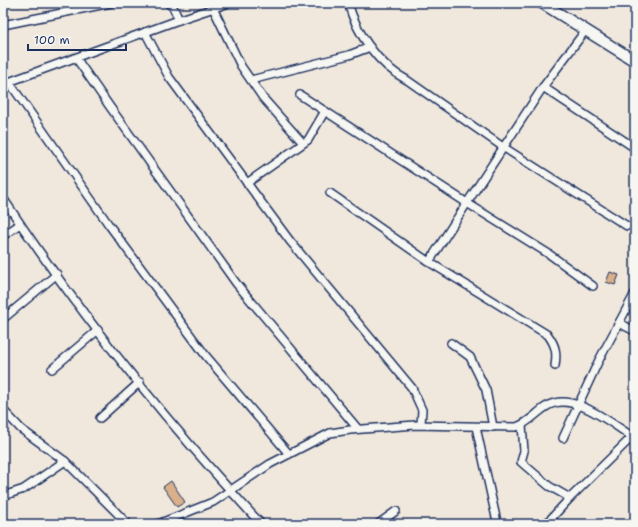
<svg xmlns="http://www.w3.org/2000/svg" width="638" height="527" font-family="'Shantell Sans',sans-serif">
	<rect width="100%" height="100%" fill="#f0e8dd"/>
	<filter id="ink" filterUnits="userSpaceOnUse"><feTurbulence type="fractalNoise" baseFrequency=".025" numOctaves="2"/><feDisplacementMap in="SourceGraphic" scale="8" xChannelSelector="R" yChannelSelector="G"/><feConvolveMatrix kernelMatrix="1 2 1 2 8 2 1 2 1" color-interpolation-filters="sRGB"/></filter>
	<g filter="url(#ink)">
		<!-- building -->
		<g fill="#dab08b" stroke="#1b2f5e">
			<path d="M610,272L619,275L615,285L606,282Z"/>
			<path d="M171,481L185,502L177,507L163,487Z"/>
		</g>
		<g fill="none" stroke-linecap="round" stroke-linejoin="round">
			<!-- minor casing -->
			<g stroke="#1b2f5e" stroke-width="10">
				<g id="minor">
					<path d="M168,3L173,7L179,20"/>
					<path d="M348,3C357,34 378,65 407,80L503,147L627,226"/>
					<path d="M213,8L241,66L263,98L302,142"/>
					<path d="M3,25L111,3"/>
					<path d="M585,31L543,87L467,203L549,254L593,286"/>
					<path d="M145,32L169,77L247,183L290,241L412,388L422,410L421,424"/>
					<path d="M76,58L110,107L236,283L358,429"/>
					<path d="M251,80L349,55L370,47"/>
					<path d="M9,82L109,225L206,356L289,454"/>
					<path d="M3,84L184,18L229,3"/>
					<path d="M543,87L635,148"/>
					<path d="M300,95L467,203L429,262"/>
					<path d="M247,183L308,140L325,111"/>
					<path d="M330,193L429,262L548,335C556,346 557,353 555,366"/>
					<path d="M3,198C78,312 168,424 261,524"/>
					<path d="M3,236L20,224"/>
					<path d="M3,319L57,274"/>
					<path d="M619,323L635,331"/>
					<path d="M451,343L470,357L486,390L493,427"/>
					<path d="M52,369L98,330"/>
					<path d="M3,410L21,429L65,461L128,524"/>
					<path d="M100,418L140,382"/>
					<path d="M522,425L524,451L521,462L549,486L570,498"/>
					<path d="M476,427L497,522"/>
					<path d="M563,438L598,362L635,293"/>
					<path d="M3,496L24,489L65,461"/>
					<path d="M158,524L213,502L270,464L330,433L350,430L415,425L516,427C530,423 537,411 549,405C574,392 612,424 633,437"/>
					<path d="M378,524L396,511"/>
					<path d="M546,524L570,498L635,434"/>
				</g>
			</g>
			<!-- secondary casing -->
			<g stroke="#1b2f5e" stroke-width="13">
				<path id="secondary" d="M542,3L635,61"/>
			</g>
			<!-- minor -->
			<use href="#minor" stroke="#f6f6f2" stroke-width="7"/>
			<!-- secondary -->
			<use href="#secondary" stroke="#f6f6f2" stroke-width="10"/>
		</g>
	</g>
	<!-- margin -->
	<rect width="638" height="527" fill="none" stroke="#f6f6f2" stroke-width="16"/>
	<rect x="8" y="8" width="622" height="511" fill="none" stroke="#1b2f5e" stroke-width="1.5" filter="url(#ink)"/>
	<!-- scale -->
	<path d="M28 44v6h98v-6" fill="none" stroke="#1b2f5e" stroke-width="2"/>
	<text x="34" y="44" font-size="12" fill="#1b2f5e" stroke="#f6f6f2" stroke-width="3" paint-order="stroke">100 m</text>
</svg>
